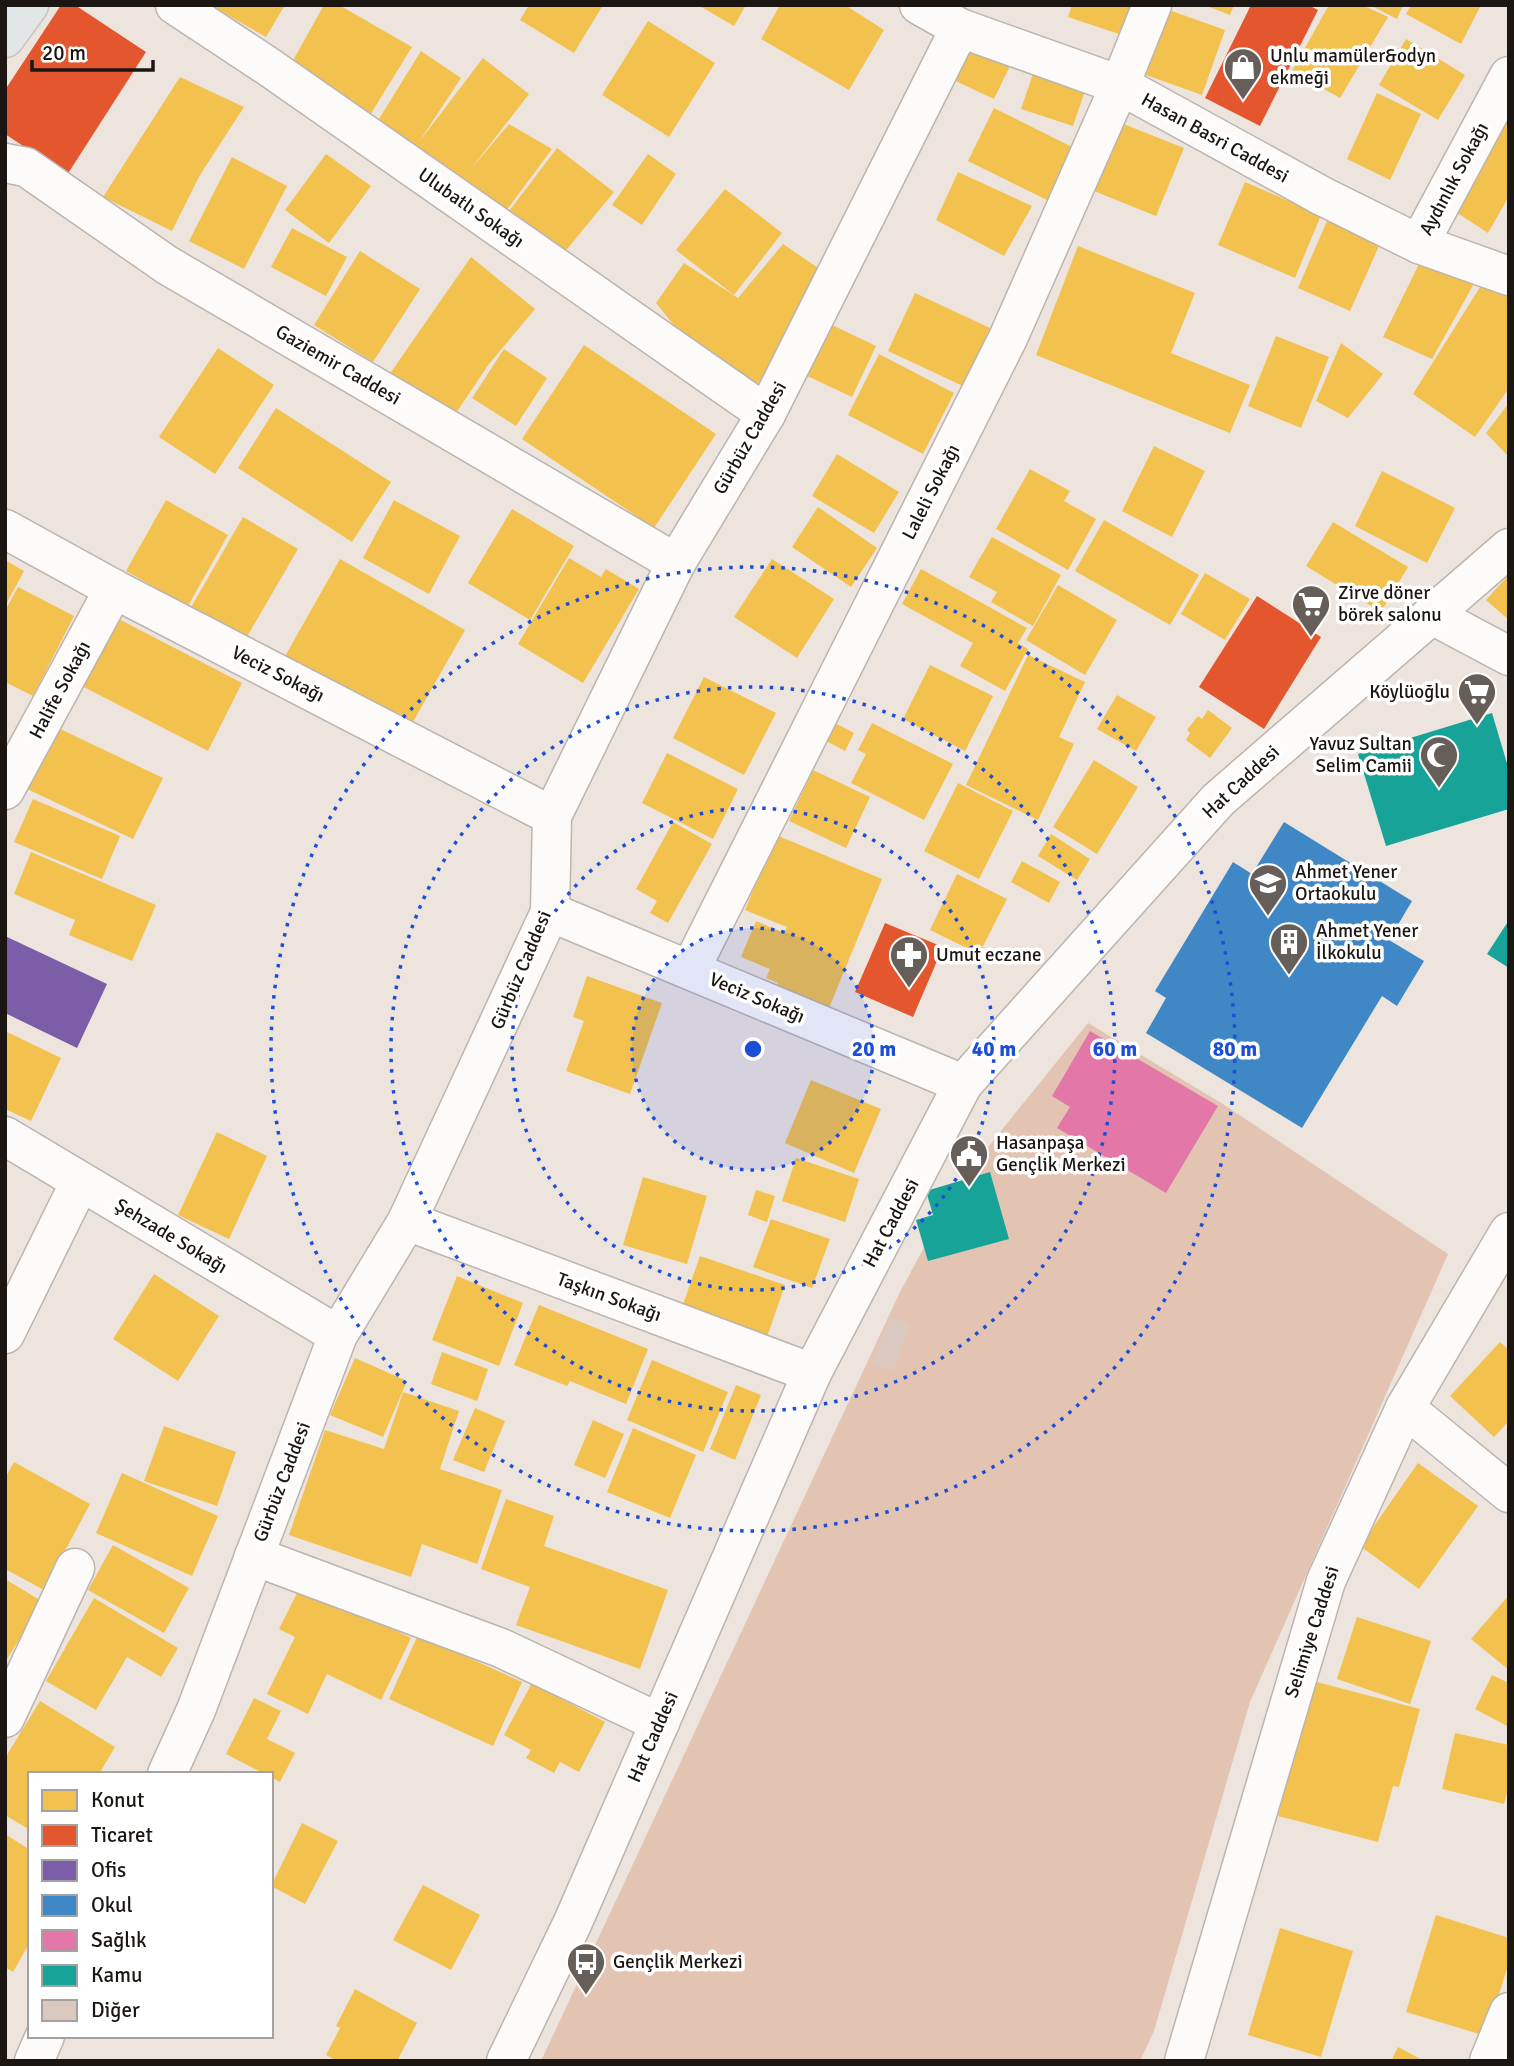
<svg xmlns="http://www.w3.org/2000/svg" width="1514" height="2066" font-family="Signika,sans-serif">
	<rect width="100%" height="100%" fill="#eee4de"/>
	<!-- green -->
	<path fill="#e3c4b2" d="M1088,1023L1223,1104L1448,1254L1250,1702L1154,2031L1140,2061H541L900,1292L959,1183Z"/>
	<!-- homes -->
	<g fill="#f2c14e">
		<path d="M210,5H285L266,37Z"/>
		<path d="M324,5H339L412,47L367,120L291,64Z"/>
		<path d="M529,5H603L574,53L520,20Z"/>
		<path d="M698,5H746L734,26Z"/>
		<path d="M780,5H845L884,30L849,90L761,39Z"/>
		<path d="M1072,5H1139L1128,37L1068,17Z"/>
		<path d="M1204,5H1234L1230,15Z"/>
		<path d="M1329,5H1362L1388,17L1340,98L1292,71Z"/>
		<path d="M1370,5H1403L1397,19Z"/>
		<path d="M1411,5H1481L1461,44L1406,14Z"/>
		<path d="M1169,10L1225,30L1202,95L1146,75Z"/>
		<path d="M648,21L715,63L669,137L602,95Z"/>
		<path d="M1406,39L1465,75L1438,120L1379,85Z"/>
		<path d="M966,40L1012,62L994,99L949,78Z"/>
		<path d="M421,51L461,78L419,142L483,58L529,94L471,169L509,124L552,149L500,219L374,127Z"/>
		<path d="M1036,65L1088,82L1073,126L1021,109Z"/>
		<path d="M180,77L244,107L200,175L172,231L103,197Z"/>
		<path d="M1377,93L1421,114L1390,180L1347,159Z"/>
		<path d="M1509,93V196L1488,233L1445,205Z"/>
		<path d="M994,108L1074,148L1049,201L968,161Z"/>
		<path d="M1111,119L1184,148L1156,216L1084,187Z"/>
		<path d="M557,148L614,192L559,259L500,223Z"/>
		<path d="M326,154L371,186L329,243L285,210Z"/>
		<path d="M648,154L676,174L642,225L612,205Z"/>
		<path d="M232,157L287,186L244,269L189,241Z"/>
		<path d="M958,172L1032,206L1004,256L936,220Z"/>
		<path d="M1245,182L1321,215L1295,278L1218,245Z"/>
		<path d="M725,189L782,233L734,295L676,250Z"/>
		<path d="M1330,214L1383,237L1350,311L1298,288Z"/>
		<path d="M292,228L347,257L326,296L271,267Z"/>
		<path d="M783,244L827,274L757,385L697,354L656,303L684,263L738,298Z"/>
		<path d="M1078,246L1195,293L1171,353L1250,385L1230,433L1036,355Z"/>
		<path d="M360,251L420,289L373,362L314,325Z"/>
		<path d="M1424,254L1476,280L1432,359L1383,337Z"/>
		<path d="M471,257L535,309L489,364L452,419L389,375Z"/>
		<path d="M1482,284L1509,297V388L1475,437L1413,394Z"/>
		<path d="M915,293L990,328L963,386L888,351Z"/>
		<path d="M830,324L876,346L852,397L805,375Z"/>
		<path d="M1276,336L1329,357L1301,428L1248,406Z"/>
		<path d="M1341,343L1383,374L1348,418L1316,401Z"/>
		<path d="M584,345L716,434L654,528L522,439Z"/>
		<path d="M218,348L274,385L215,474L159,437Z"/>
		<path d="M504,349L547,378L516,426L472,398Z"/>
		<path d="M879,354L954,393L923,454L848,415Z"/>
		<path d="M1509,403V457L1486,433Z"/>
		<path d="M276,408L391,482L352,542L238,468Z"/>
		<path d="M1154,446L1205,471L1172,537L1122,511Z"/>
		<path d="M837,454L899,492L874,533L812,496Z"/>
		<path d="M1030,469L1070,491L1064,501L1096,519L1068,570L996,529Z"/>
		<path d="M1382,471L1455,508L1427,563L1355,526Z"/>
		<path d="M166,500L228,535L188,606L126,571Z"/>
		<path d="M394,500L460,536L429,594L363,558Z"/>
		<path d="M818,507L877,548L851,587L792,547Z"/>
		<path d="M512,509L574,546L530,620L468,583Z"/>
		<path d="M243,517L298,549L241,647L186,616Z"/>
		<path d="M1104,520L1199,575L1170,625L1075,571Z"/>
		<path d="M1333,522L1408,567L1381,612L1306,566Z"/>
		<path d="M992,537L1061,575L1033,626L991,602L997,592L969,577Z"/>
		<path d="M569,558L601,577L606,569L639,589L583,683L518,644Z"/>
		<path d="M340,559L465,630L409,729L284,658Z"/>
		<path d="M772,559L834,599L797,658L734,617Z"/>
		<path d="M5,560L24,571L5,606Z"/>
		<path d="M921,569L1027,628L1018,643L1028,649L1005,691L960,666L973,643L902,604Z"/>
		<path d="M1205,573L1250,599L1225,640L1181,614Z"/>
		<path d="M1509,575V620L1486,600Z"/>
		<path d="M1058,585L1117,620L1085,675L1026,640Z"/>
		<path d="M18,587L74,616L33,696L5,682V611Z"/>
		<path d="M113,616L242,683L208,751L78,684Z"/>
		<path d="M1028,655L1085,682L1059,737L1074,744L1038,820L966,785Z"/>
		<path d="M930,665L993,696L965,751L903,719Z"/>
		<path d="M704,677L776,713L744,775L673,738Z"/>
		<path d="M1117,695L1156,717L1136,751L1097,729Z"/>
		<path d="M1208,710L1232,728L1210,758L1186,740L1190,733L1187,730L1198,716L1202,719Z"/>
		<path d="M835,723L854,733L845,751L826,741Z"/>
		<path d="M872,723L953,764L924,820L851,783L866,754L858,750Z"/>
		<path d="M54,726L163,778L133,839L25,788Z"/>
		<path d="M667,753L738,789L713,839L642,803Z"/>
		<path d="M1094,760L1138,787L1097,854L1053,827Z"/>
		<path d="M813,770L870,797L846,848L789,821Z"/>
		<path d="M958,783L1013,811L979,879L924,851Z"/>
		<path d="M33,799L120,836L102,879L14,842Z"/>
		<path d="M673,822L712,844L668,923L650,913L657,901L636,889Z"/>
		<path d="M1051,834L1090,859L1077,880L1038,856Z"/>
		<path d="M776,835L882,879L829,1008L776,987L778,983L766,978L770,969L741,957L756,921L784,933L787,927L745,910Z"/>
		<path d="M31,852L156,905L132,961L69,935L75,920L14,894Z"/>
		<path d="M1022,861L1060,882L1049,903L1011,882Z"/>
		<path d="M957,874L1007,899L979,954L930,930Z"/>
		<path d="M587,976L662,1003L630,1094L566,1071L584,1021L573,1017Z"/>
		<path d="M5,1031L61,1058L31,1121L5,1109Z"/>
		<path d="M811,1080L881,1109L854,1173L785,1143Z"/>
		<path d="M217,1132L267,1156L229,1239L178,1215Z"/>
		<path d="M796,1158L859,1179L845,1222L782,1201Z"/>
		<path d="M643,1177L707,1196L687,1264L623,1245Z"/>
		<path d="M756,1190L775,1196L767,1222L748,1215Z"/>
		<path d="M771,1219L830,1239L812,1288L753,1267Z"/>
		<path d="M700,1256L785,1285L766,1340L681,1310Z"/>
		<path d="M154,1274L219,1316L178,1381L113,1339Z"/>
		<path d="M457,1276L523,1303L499,1366L432,1340Z"/>
		<path d="M539,1305L648,1349L626,1404L570,1381L567,1386L514,1365Z"/>
		<path d="M1500,1342L1509,1350V1421L1494,1437L1450,1396Z"/>
		<path d="M442,1352L488,1369L477,1401L431,1384Z"/>
		<path d="M355,1358L407,1381L383,1437L330,1415Z"/>
		<path d="M652,1360L728,1392L703,1452L627,1420Z"/>
		<path d="M736,1385L761,1395L735,1460L710,1449Z"/>
		<path d="M403,1392L459,1411L440,1469L502,1490L477,1564L422,1544L411,1577L289,1535L325,1430L384,1449Z"/>
		<path d="M475,1408L505,1421L484,1472L453,1460Z"/>
		<path d="M593,1420L624,1434L605,1478L574,1465Z"/>
		<path d="M164,1426L236,1452L217,1506L144,1481Z"/>
		<path d="M633,1428L696,1455L670,1518L607,1492Z"/>
		<path d="M14,1462L90,1504L44,1590L5,1569V1478Z"/>
		<path d="M1418,1463L1478,1506L1419,1589L1360,1546Z"/>
		<path d="M122,1473L218,1516L192,1576L96,1533Z"/>
		<path d="M506,1499L554,1516L544,1546L668,1590L640,1669L516,1625L530,1587L481,1569Z"/>
		<path d="M113,1545L189,1588L164,1633L88,1590Z"/>
		<path d="M5,1579L43,1602L5,1662Z"/>
		<path d="M301,1585L411,1638L381,1700L327,1674L308,1714L267,1694L295,1637L279,1629Z"/>
		<path d="M1509,1595V1670L1471,1639Z"/>
		<path d="M94,1598L178,1648L161,1677L127,1657L96,1710L46,1681Z"/>
		<path d="M1357,1617L1431,1641L1410,1704L1337,1679Z"/>
		<path d="M418,1635L522,1682L493,1746L389,1699Z"/>
		<path d="M1492,1675L1509,1683V1727L1475,1709Z"/>
		<path d="M1313,1681L1420,1709L1399,1787L1393,1786L1378,1842L1278,1816Z"/>
		<path d="M532,1683L605,1722L579,1772L560,1762L554,1773L526,1758L531,1750L504,1735Z"/>
		<path d="M254,1698L281,1711L267,1739L295,1753L280,1782L271,1777V1774H265L226,1754Z"/>
		<path d="M40,1701L115,1747L99,1774H30V1830L5,1815V1758Z"/>
		<path d="M1455,1733L1509,1745V1785L1504,1804L1442,1789Z"/>
		<path d="M302,1823L338,1841L305,1904L271,1886Z"/>
		<path d="M5,1834L30,1850V1942L13,1972L5,1967Z"/>
		<path d="M423,1885L480,1915L451,1970L393,1940Z"/>
		<path d="M1436,1915L1509,1938V1962L1486,2036L1406,2012Z"/>
		<path d="M1280,1928L1353,1951L1321,2057L1248,2035Z"/>
		<path d="M355,1989L417,2023L397,2061H337L326,2055L340,2028L336,2026Z"/>
		<path d="M1398,2047L1424,2061H1391Z"/>
	</g>
	<!-- shops -->
	<g fill="#e4572e">
		<path d="M61,5H75L146,52L67,175L5,134V90Z"/>
		<path d="M1251,5H1308L1318,10L1260,126L1205,98Z"/>
		<path d="M1257,596L1321,637L1264,729L1199,687Z"/>
		<path d="M885,923L943,947L913,1017L855,992Z"/>
	</g>
	<!-- offices -->
	<path fill="#7b5ea7" d="M5,936L107,984L77,1048L5,1013Z"/>
	<!-- schools -->
	<path fill="#3f88c5" d="M1284,822L1412,901L1389,940L1424,961L1397,1006L1382,996L1302,1128L1146,1033L1166,998L1155,991L1233,862L1252,874Z"/>
	<!-- health -->
	<path fill="#e377a8" d="M1090,1031L1218,1106L1166,1193L1057,1128L1070,1107L1052,1096Z"/>
	<!-- public -->
	<g fill="#17a398">
		<path d="M1492,713L1509,770V809L1386,846L1358,754Z"/>
		<path d="M1509,920V968L1487,954Z"/>
		<path d="M990,1172L1009,1239L928,1261L916,1220L933,1215L926,1191Z"/>
	</g>
	<!-- building -->
	<path fill="#dbc9bf" d="M890,1317L910,1325L893,1371L872,1363Z"/>
	<g fill="none" stroke-linecap="round" stroke-linejoin="round">
		<!-- minor casing -->
		<g stroke="#bbb4af" stroke-width="41">
			<g id="minor">
				<path d="M175,5L269,67L766,414"/>
				<path d="M919,5L960,28L1120,85L1322,196L1419,244L1509,276"/>
				<path d="M5,163L26,167L167,265L676,563"/>
				<path d="M1419,244L1509,76"/>
				<path d="M5,529L114,589L552,816"/>
				<path d="M1432,615L1509,656"/>
				<path d="M5,790L114,589"/>
				<path d="M550,912L963,1084"/>
				<path d="M690,970L1008,338L1120,85L1152,5"/>
				<path d="M5,1136L338,1335"/>
				<path d="M407,1221L812,1373"/>
				<path d="M5,1334L80,1182"/>
				<path d="M1405,1408L1509,1493"/>
				<path d="M254,1556L501,1648L660,1723"/>
				<path d="M5,1718L75,1568"/>
				<path d="M167,1774L196,1710L338,1335L407,1221L550,912L552,816L676,563L766,414L960,28"/>
				<path d="M34,2061L45,2036"/>
				<path d="M506,2061L573,1922L812,1373L963,1084L1218,800L1509,548"/>
				<path d="M1184,2061L1326,1581L1405,1408L1509,1232"/>
				<path d="M1489,2061L1509,2012"/>
			</g>
		</g>
		<!-- major casing -->
		<g stroke="#c7c2bf" stroke-width="41">
			<path id="major" d="M5,38L29,5"/>
		</g>
		<!-- minor -->
		<use href="#minor" stroke="#fcfbfa" stroke-width="38"/>
		<!-- major -->
		<use href="#major" stroke="#e2e6e7" stroke-width="38"/>
	</g>
	<!-- distance rings -->
	<circle cx="753" cy="1049" r="121" fill="#1d4ed8" fill-opacity=".12"/>
	<g fill="none" stroke="#1d4ed8" stroke-width="3.5" stroke-dasharray="3.5 7">
		<circle cx="753" cy="1049" r="121"/>
		<circle cx="753" cy="1049" r="241"/>
		<circle cx="753" cy="1049" r="362"/>
		<circle cx="753" cy="1049" r="482"/>
	</g>
	<!-- icons -->
	<defs>
		<g id="shop-pin" transform="scale(2.0125)"><path d="M0 17L-7.5 6A9.5 9.5 0 1 1 7.5 6Z" fill="#665e59" stroke="#fff"/><path d="M-5-2.5h2.3a2.7 3.5 0 0 1 5.4 0H5L5.5 6h-11ZM-1.5-2.5h3a1.5 2.3 0 0 0-3 0Z" fill="#fff"/></g>
		<g id="supermarket-pin" transform="scale(2.0125)"><path d="M0 17L-7.5 6A9.5 9.5 0 1 1 7.5 6Z" fill="#665e59" stroke="#fff"/><path d="M-6-5.5h2.5l.6 2H6L4.5 2H-2.5L-4.4-4H-6ZM-1.5 3.2a1.3 1.3 0 1 0 .1 0ZM3 3.2a1.3 1.3 0 1 0 .1 0Z" fill="#fff"/></g>
		<g id="mosque-pin" transform="scale(2.0125)"><path d="M0 17L-7.5 6A9.5 9.5 0 1 1 7.5 6Z" fill="#665e59" stroke="#fff"/><path d="M3.5-4.9A6 6 0 1 0 3.5 4.9A5 5 0 1 1 3.5-4.9Z" fill="#fff"/></g>
		<g id="school-pin" transform="scale(2.0125)"><path d="M0 17L-7.5 6A9.5 9.5 0 1 1 7.5 6Z" fill="#665e59" stroke="#fff"/><path d="M0-5L7-2L0 1L-7-2ZM-4 1L0 2.5L4 1V4Q0 6-4 4Z" fill="#fff"/></g>
		<g id="building-pin" transform="scale(2.0125)"><path d="M0 17L-7.5 6A9.5 9.5 0 1 1 7.5 6Z" fill="#665e59" stroke="#fff"/><path d="M-4-6H4V6H1V3H-1V6H-4ZM-2.5-4.3h1.7v1.8h-1.7ZM.8-4.3h1.7v1.8H.8ZM-2.5-1h1.7V.8h-1.7ZM.8-1h1.7V.8H.8Z" fill="#fff"/></g>
		<g id="pharmacy-pin" transform="scale(2.0125)"><path d="M0 17L-7.5 6A9.5 9.5 0 1 1 7.5 6Z" fill="#665e59" stroke="#fff"/><path d="M-2-6h4v4h4v4h-4v4h-4v-4h-4v-4h4Z" fill="#fff"/></g>
		<g id="civic-pin" transform="scale(2.0125)"><path d="M0 17L-7.5 6A9.5 9.5 0 1 1 7.5 6Z" fill="#665e59" stroke="#fff"/><path d="M-.6-6.5H3V-4.5H.6V-3L4-1V1h2V6H-6V1h2V-1L-.6-3ZM-1.2 2.5V6h2.4V2.5Z" fill="#fff"/></g>
		<g id="bus-pin" transform="scale(2.0125)"><path d="M0 17L-7.5 6A9.5 9.5 0 1 1 7.5 6Z" fill="#665e59" stroke="#fff"/><path d="M-5-6H5V4H4V6H2V4H-2V6H-4V4H-5ZM-3.5-4V0h7V-4ZM-3.5 1.2v1.5H-2V1.2ZM2 1.2v1.5H3.5V1.2Z" fill="#fff"/></g>
	</defs>
	<g fill-rule="evenodd">
		<use href="#shop-pin" x="1243" y="67"/>
		<use href="#supermarket-pin" x="1311" y="604"/>
		<use href="#supermarket-pin" x="1477" y="692"/>
		<use href="#mosque-pin" x="1439" y="755"/>
		<use href="#school-pin" x="1268" y="883"/>
		<use href="#building-pin" x="1289" y="942"/>
		<use href="#pharmacy-pin" x="909" y="955"/>
		<use href="#civic-pin" x="969" y="1154"/>
		<use href="#bus-pin" x="586" y="1962"/>
	</g>
	<g text-anchor="middle" dominant-baseline="central" stroke-width="7" stroke-linejoin="round" paint-order="stroke">
		<!-- poi labels -->
		<g font-size="19" fill="#1c1612" stroke="#fff" text-anchor="start">
			<text x="1270" y="56">Unlu mamüler&amp;odyn<tspan x="1270" dy="22">ekmeği</tspan></text>
			<text x="1338" y="593">Zirve döner<tspan x="1338" dy="22">börek salonu</tspan></text>
			<text x="1450" y="692" text-anchor="end">Köylüoğlu</text>
			<text x="1412" y="744" text-anchor="end">Yavuz Sultan<tspan x="1412" dy="22">Selim Camii</tspan></text>
			<text x="1295" y="872">Ahmet Yener<tspan x="1295" dy="22">Ortaokulu</tspan></text>
			<text x="1316" y="931">Ahmet Yener<tspan x="1316" dy="22">İlkokulu</tspan></text>
			<text x="936" y="955">Umut eczane</text>
			<text x="996" y="1143">Hasanpaşa<tspan x="996" dy="22">Gençlik Merkezi</tspan></text>
			<text x="613" y="1962">Gençlik Merkezi</text>
		</g>
		<!-- street labels -->
		<g font-size="19" fill="#1c1612" stroke="#fff">
			<text transform="translate(1215 138) rotate(29)">Hasan Basri Caddesi</text>
			<text transform="translate(1454 179) rotate(-62)">Aydınlık Sokağı</text>
			<text transform="translate(471 208) rotate(35)">Ulubatlı Sokağı</text>
			<text transform="translate(338 365) rotate(30)">Gaziemir Caddesi</text>
			<text transform="translate(750 438) rotate(-60)">Gürbüz Caddesi</text>
			<text transform="translate(931 492) rotate(-63)">Laleli Sokağı</text>
			<text transform="translate(278 674) rotate(27)">Veciz Sokağı</text>
			<text transform="translate(60 690) rotate(-62)">Halife Sokağı</text>
			<text transform="translate(1241 782) rotate(-43)">Hat Caddesi</text>
			<text transform="translate(521 970) rotate(-67)">Gürbüz Caddesi</text>
			<text transform="translate(757 998) rotate(23)">Veciz Sokağı</text>
			<text transform="translate(891 1223) rotate(-62)">Hat Caddesi</text>
			<text transform="translate(171 1236) rotate(31)">Şehzade Sokağı</text>
			<text transform="translate(609 1297) rotate(20)">Taşkın Sokağı</text>
			<text transform="translate(282 1482) rotate(-69)">Gürbüz Caddesi</text>
			<text transform="translate(1312 1632) rotate(-72)">Selimiye Caddesi</text>
			<text transform="translate(653 1737) rotate(-66)">Hat Caddesi</text>
		</g>
	</g>
	<circle cx="753" cy="1049" r="10" fill="#1d4ed8" stroke="#fff" stroke-width="3.5"/>
	<g font-size="21" text-anchor="middle" font-weight="bold" fill="#1d4ed8" stroke="#fff" stroke-width="7" stroke-linejoin="round" paint-order="stroke">
		<text x="874" y="1056">20 m</text>
		<text x="994" y="1056">40 m</text>
		<text x="1115" y="1056">60 m</text>
		<text x="1235" y="1056">80 m</text>
	</g>
	<!-- border -->
	<rect width="1514" height="2066" fill="none" stroke="#1c1612" stroke-width="14"/>
	<!-- legend -->
	<rect x="28" y="1772" width="245" height="266" fill="#ffffff" stroke="#a4a2a0" stroke-width="2"/>
	<rect x="42" y="1790" width="35" height="21" fill="#f2c14e" stroke="#a4a2a0" stroke-width="2"/>
	<text x="91" y="1807" font-size="21" fill="#1c1612">Konut</text>
	<rect x="42" y="1825" width="35" height="21" fill="#e4572e" stroke="#a4a2a0" stroke-width="2"/>
	<text x="91" y="1842" font-size="21" fill="#1c1612">Ticaret</text>
	<rect x="42" y="1860" width="35" height="21" fill="#7b5ea7" stroke="#a4a2a0" stroke-width="2"/>
	<text x="91" y="1877" font-size="21" fill="#1c1612">Ofis</text>
	<rect x="42" y="1895" width="35" height="21" fill="#3f88c5" stroke="#a4a2a0" stroke-width="2"/>
	<text x="91" y="1912" font-size="21" fill="#1c1612">Okul</text>
	<rect x="42" y="1930" width="35" height="21" fill="#e377a8" stroke="#a4a2a0" stroke-width="2"/>
	<text x="91" y="1947" font-size="21" fill="#1c1612">Sağlık</text>
	<rect x="42" y="1965" width="35" height="21" fill="#17a398" stroke="#a4a2a0" stroke-width="2"/>
	<text x="91" y="1982" font-size="21" fill="#1c1612">Kamu</text>
	<rect x="42" y="2000" width="35" height="21" fill="#dbc9bf" stroke="#a4a2a0" stroke-width="2"/>
	<text x="91" y="2017" font-size="21" fill="#1c1612">Diğer</text>
	<!-- scale -->
	<path d="M32 60v10h121v-10" fill="none" stroke="#1c1612" stroke-width="3.5"/>
	<text x="42" y="60" font-size="21" fill="#1c1612" stroke="#ffffff" stroke-width="5" paint-order="stroke">20 m</text>
</svg>
